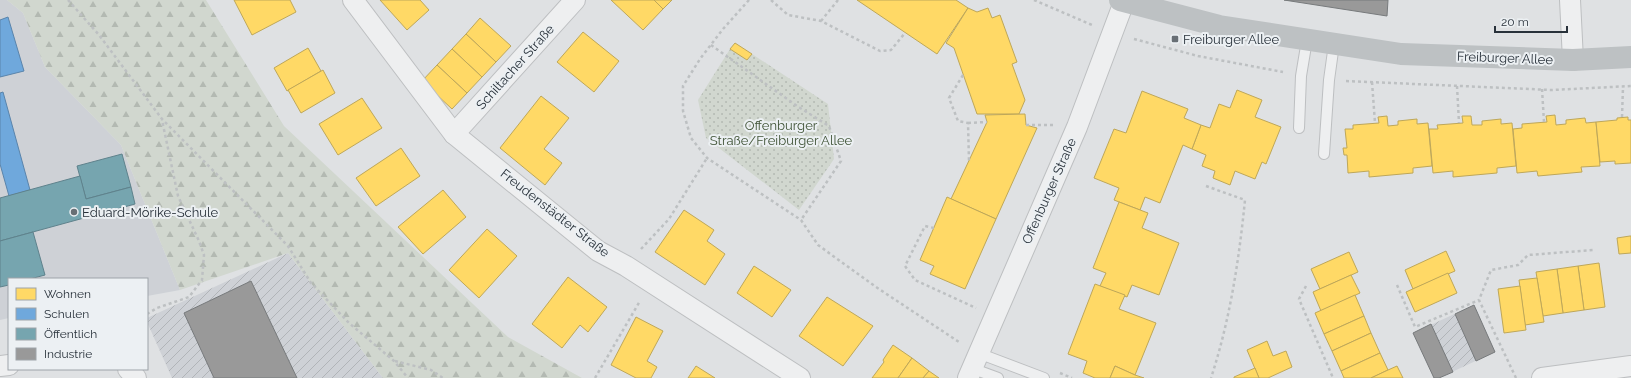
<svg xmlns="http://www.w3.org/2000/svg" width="1631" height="378" font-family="Raleway,sans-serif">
	<defs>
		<pattern id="industrial-furrows" width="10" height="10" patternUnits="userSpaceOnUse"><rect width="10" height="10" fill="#ced1d6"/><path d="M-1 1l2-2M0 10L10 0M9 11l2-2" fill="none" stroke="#b1b4b8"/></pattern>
		<pattern id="grass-dots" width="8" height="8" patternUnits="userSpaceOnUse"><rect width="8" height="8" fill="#d1d7cf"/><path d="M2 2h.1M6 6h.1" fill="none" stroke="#b3b9b2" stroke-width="1.8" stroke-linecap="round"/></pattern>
		<pattern id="forest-firs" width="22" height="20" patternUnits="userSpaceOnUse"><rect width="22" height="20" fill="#d1d7cf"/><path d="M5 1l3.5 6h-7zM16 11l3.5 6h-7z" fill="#b3b9b2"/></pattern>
	</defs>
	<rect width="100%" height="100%" fill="#dfe1e3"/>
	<!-- built -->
	<path fill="#ced1d6" d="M0,0H7L23,13L45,67L121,145L180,290L147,296V279H9V318L0,320Z"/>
	<!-- industrial -->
	<g fill="url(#industrial-furrows)">
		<path d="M288,253L383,378H172L147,322V318Z"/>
		<path d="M1474,305L1495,352L1439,378H1434L1413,333Z"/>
	</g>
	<!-- grass -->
	<path fill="url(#grass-dots)" d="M730,49L747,60L752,54L828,104L834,159L799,210L706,138L698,100Z"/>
	<!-- forest -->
	<path fill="url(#forest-firs)" d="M7,0H206L284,126L508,337L582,378H383L288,253L180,290L121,145L45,67L23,13Z"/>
	<!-- homes -->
	<g fill="#ffd966" stroke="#bea759">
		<path d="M234,0H290L296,12L252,35Z"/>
		<path d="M380,0H420L429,10L407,30Z"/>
		<path d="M611,0H654L663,9L643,30Z"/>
		<path d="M654,0H672L663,9Z"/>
		<path d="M857,0H956L968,8L937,54Z"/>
		<path d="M968,8L977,12L988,8L992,18L1000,15L1017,62L1012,64L1025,100L1019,114H977L954,48L946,43Z"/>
		<path d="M480,18L511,46L496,62L466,34Z"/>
		<path d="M583,32L619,61L594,92L557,62Z"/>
		<path d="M466,34L496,62L482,77L452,49Z"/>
		<path d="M735,43L752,54L747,60L730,49Z"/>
		<path d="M308,48L321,71L287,91L274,68Z"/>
		<path d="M452,49L482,77L467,93L437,65Z"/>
		<path d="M437,65L467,93L452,109L422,81Z"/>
		<path d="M323,70L335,93L301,113L288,90Z"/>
		<path d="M1237,90L1262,100L1255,117L1281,127L1266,164L1262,162L1255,179L1235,171L1230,185L1213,178L1215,171L1202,166L1206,155L1192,149L1201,125L1210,128L1219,104L1230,108Z"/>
		<path d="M1142,91L1188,109L1184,118L1201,125L1192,149L1183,145L1160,203L1145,197L1140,210L1114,200L1119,188L1094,178L1114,129L1126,133Z"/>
		<path d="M541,96L569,118L544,149L562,163L545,185L500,148Z"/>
		<path d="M362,98L382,128L338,155L319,124Z"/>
		<path d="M1025,114L1026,125L1037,128L996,219L951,199L987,122L985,115Z"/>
		<path d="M1555,115L1556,125L1566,124V120L1585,118L1586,123L1596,122L1600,166L1581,167L1582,172L1538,176L1537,171L1517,173L1513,129L1522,128V124L1547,122L1546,116Z"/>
		<path d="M1387,116L1388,126L1398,125V121L1417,119V124L1428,123L1432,166L1413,168V173L1369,177V171L1348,173L1347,155H1344L1343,148H1347L1345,129H1353V125L1379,123L1378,117Z"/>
		<path d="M1462,116H1471L1472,125H1482V121L1501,119V124L1512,123L1516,166L1497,168V173L1453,177V171L1433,173L1429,129H1438L1437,125L1463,123Z"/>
		<path d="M1628,117V120H1631V163L1615,164V161L1600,162L1596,122L1617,120V118Z"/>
		<path d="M401,148L420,176L376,206L356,178Z"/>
		<path d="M443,190L466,217L423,254L398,227Z"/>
		<path d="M947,197L996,219L965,289L930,274L934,266L920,260Z"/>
		<path d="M1119,202L1148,213L1142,228L1179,243L1159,295L1132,285L1127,297L1100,286L1106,273L1093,268Z"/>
		<path d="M684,210L714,230L707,241L725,254L705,285L655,252Z"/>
		<path d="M487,229L517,256L479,298L449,270Z"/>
		<path d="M1630,236H1631V253L1619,254L1617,238Z"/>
		<path d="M1446,251L1455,271L1413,289L1405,270Z"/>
		<path d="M1349,252L1358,272L1320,289L1311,269Z"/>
		<path d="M1599,263L1605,307L1584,310L1578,266Z"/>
		<path d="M754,266L791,290L772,317L737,293Z"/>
		<path d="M1578,266L1584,310L1563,313L1557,269Z"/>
		<path d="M1557,269L1563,313L1543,316L1536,272Z"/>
		<path d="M1448,273L1457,293L1415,312L1406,292Z"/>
		<path d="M1351,275L1360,293L1321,311L1313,292Z"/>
		<path d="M568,277L607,307L588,332L580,325L562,348L532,324Z"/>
		<path d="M1537,278L1544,322L1525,325L1519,280Z"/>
		<path d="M1095,284L1125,295L1119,309L1156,323L1135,375L1115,366L1110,378H1095L1083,373L1087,361L1068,354Z"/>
		<path d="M1520,286L1526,330L1504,333L1498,289Z"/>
		<path d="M1355,295L1364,316L1324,334L1315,313Z"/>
		<path d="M827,297L873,326L843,366L799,336Z"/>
		<path d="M1364,316L1371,333L1332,351L1324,334Z"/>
		<path d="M636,317L663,331L647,361L657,367L651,378H636L611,365Z"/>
		<path d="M1371,333L1380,353L1341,371L1332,351Z"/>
		<path d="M1267,341L1273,356L1286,351L1292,367L1268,378H1259L1247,350Z"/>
		<path d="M893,345L912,358L898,378H872L884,362L883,360Z"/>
		<path d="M1380,353L1388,370L1371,378H1344L1341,371Z"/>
		<path d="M912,358L929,371L923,378H898Z"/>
		<path d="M696,366L715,378H688Z"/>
		<path d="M1115,366L1135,375L1144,378H1110Z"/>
		<path d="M1397,366L1403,378H1371L1388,370Z"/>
		<path d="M1255,368L1259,378H1234V377Z"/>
		<path d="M929,371L939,378H923Z"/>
	</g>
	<!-- schools -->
	<g fill="#6fa8dc" stroke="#5a84ab">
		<path d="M8,17L24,71L0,77V20Z"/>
		<path d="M3,92L30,190L9,196L0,164V93Z"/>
	</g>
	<!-- public -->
	<g fill="#76a5af" stroke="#5f828c">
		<path d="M122,154L131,187L86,199L77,166Z"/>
		<path d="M80,176L86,199L131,187L135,204L0,241V198Z"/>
		<path d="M33,232L45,275L30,279H9V285L0,287V241Z"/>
	</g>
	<!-- industry -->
	<g fill="#999" stroke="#777a7c">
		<path d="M1284,0H1388L1387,16Z"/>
		<path d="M251,281L297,378H214L184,313Z"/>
		<path d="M1474,305L1495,352L1476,361L1455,314Z"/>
		<path d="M1431,324L1453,372L1439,378H1434L1413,333Z"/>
	</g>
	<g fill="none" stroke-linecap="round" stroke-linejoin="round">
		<!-- lane casing -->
		<g stroke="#bdbfc1" stroke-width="12">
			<g id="lane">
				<path d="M1299,128L1301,76L1307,40"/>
				<path d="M1324,154L1329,80L1334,44"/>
				<path d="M978,353L1044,378"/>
				<path d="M971,368L998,378"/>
			</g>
		</g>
		<!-- street casing -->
		<g stroke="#bdbfc1" stroke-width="22">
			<g id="street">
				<path d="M353,0L454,134L598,251L626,266L800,378"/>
				<path d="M1570,0L1573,60"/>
				<path d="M454,134L575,0"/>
				<path d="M0,366L9,365"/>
				<path d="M128,369L136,378"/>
				<path d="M968,378L1077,127L1124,2"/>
				<path d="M1542,378L1631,366"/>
			</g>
		</g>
		<!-- path -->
		<g stroke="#bdc0c2" stroke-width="2.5" stroke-dasharray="3 3" stroke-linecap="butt">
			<path d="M68,0L99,35L162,119L288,246L311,283L349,323L394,361L408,378"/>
			<path d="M749,0L723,29L700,59L683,86V111L691,138L707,158L801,220L818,245L876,287L959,342"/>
			<path d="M771,0L788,15L821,21L880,51L891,50L905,33"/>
			<path d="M1034,0L1092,25"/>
			<path d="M821,21L838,0"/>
			<path d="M1134,39L1198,56L1283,72"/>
			<path d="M711,45L797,106L829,126L841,161L801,220"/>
			<path d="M963,75L949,98L958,121L968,123L969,161"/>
			<path d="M1346,81L1552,90L1631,86"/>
			<path d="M1372,82L1375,123"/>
			<path d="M1457,86L1459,123"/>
			<path d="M1542,89L1544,122"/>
			<path d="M1622,117L1623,87"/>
			<path d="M968,123L987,122"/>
			<path d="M1026,125H1053"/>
			<path d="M1206,186L1245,200C1239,260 1230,320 1211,378"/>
			<path d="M934,228L925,226L905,266L915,280L976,308"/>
			<path d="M641,249L669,219L707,158"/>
			<path d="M1397,285L1415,327L1479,300"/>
			<path d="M1306,286L1299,299L1333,378"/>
			<path d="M147,314L157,308L189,297L202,280L204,255L199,241L178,196L162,120"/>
			<path d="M395,361L431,370L443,378"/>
			<path d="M1060,373L1072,378"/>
			<path d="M595,378L640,301"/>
			<path d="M1516,378L1479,300L1491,270L1518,265L1528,255L1593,250"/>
		</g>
		<!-- lane -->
		<use href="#lane" stroke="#eeeff0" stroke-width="10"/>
		<!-- street -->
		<use href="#street" stroke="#eeeff0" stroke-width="20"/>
		<!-- secondary -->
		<path stroke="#bdc1c3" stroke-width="22" d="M1120,0L1219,26L1401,54L1573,60L1631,57"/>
	</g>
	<!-- markers -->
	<g fill="#686f75" stroke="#ecf0f3" stroke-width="1.5">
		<rect x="1171" y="35" width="8" height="8" rx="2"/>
		<circle cx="74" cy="212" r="4"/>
	</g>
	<g text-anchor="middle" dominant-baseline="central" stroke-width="4" stroke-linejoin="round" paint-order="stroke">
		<!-- poi labels -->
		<g font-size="13" fill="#28313a" stroke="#ecf0f3" text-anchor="start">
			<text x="1183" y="39">Freiburger Allee</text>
			<text x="82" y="212">Eduard-Mörike-Schule</text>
		</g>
		<!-- street labels -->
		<g font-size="13" fill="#28313a" stroke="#ecf0f3">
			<text transform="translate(1505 58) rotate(2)">Freiburger Allee</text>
			<text transform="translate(515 67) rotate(-48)">Schiltacher Straße</text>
			<text transform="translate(1049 191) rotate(-66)">Offenburger Straße</text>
			<text transform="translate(555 213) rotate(38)">Freudenstädter Straße</text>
		</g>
		<!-- park labels -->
		<g font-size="13" fill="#405437" stroke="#ecf0f3">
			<text x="781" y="125">Offenburger<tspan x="781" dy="15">Straße/Freiburger Allee</tspan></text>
		</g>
	</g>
	<!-- legend -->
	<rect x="8" y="278" width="140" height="92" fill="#ecf0f3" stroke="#9ea4a9"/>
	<rect x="16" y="288" width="20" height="12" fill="#ffd966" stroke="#9ea4a9"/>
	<text x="44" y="298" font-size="12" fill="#28313a">Wohnen</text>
	<rect x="16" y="308" width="20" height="12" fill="#6fa8dc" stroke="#9ea4a9"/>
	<text x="44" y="318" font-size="12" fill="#28313a">Schulen</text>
	<rect x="16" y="328" width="20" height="12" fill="#76a5af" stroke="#9ea4a9"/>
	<text x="44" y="338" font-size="12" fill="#28313a">Öffentlich</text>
	<rect x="16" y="348" width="20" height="12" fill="#999999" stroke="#9ea4a9"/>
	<text x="44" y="358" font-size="12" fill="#28313a">Industrie</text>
	<!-- scale -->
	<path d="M1495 26v6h72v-6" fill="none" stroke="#28313a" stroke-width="2"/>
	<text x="1501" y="26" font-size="12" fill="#28313a" stroke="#ecf0f3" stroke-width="3" paint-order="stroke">20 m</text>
</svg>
